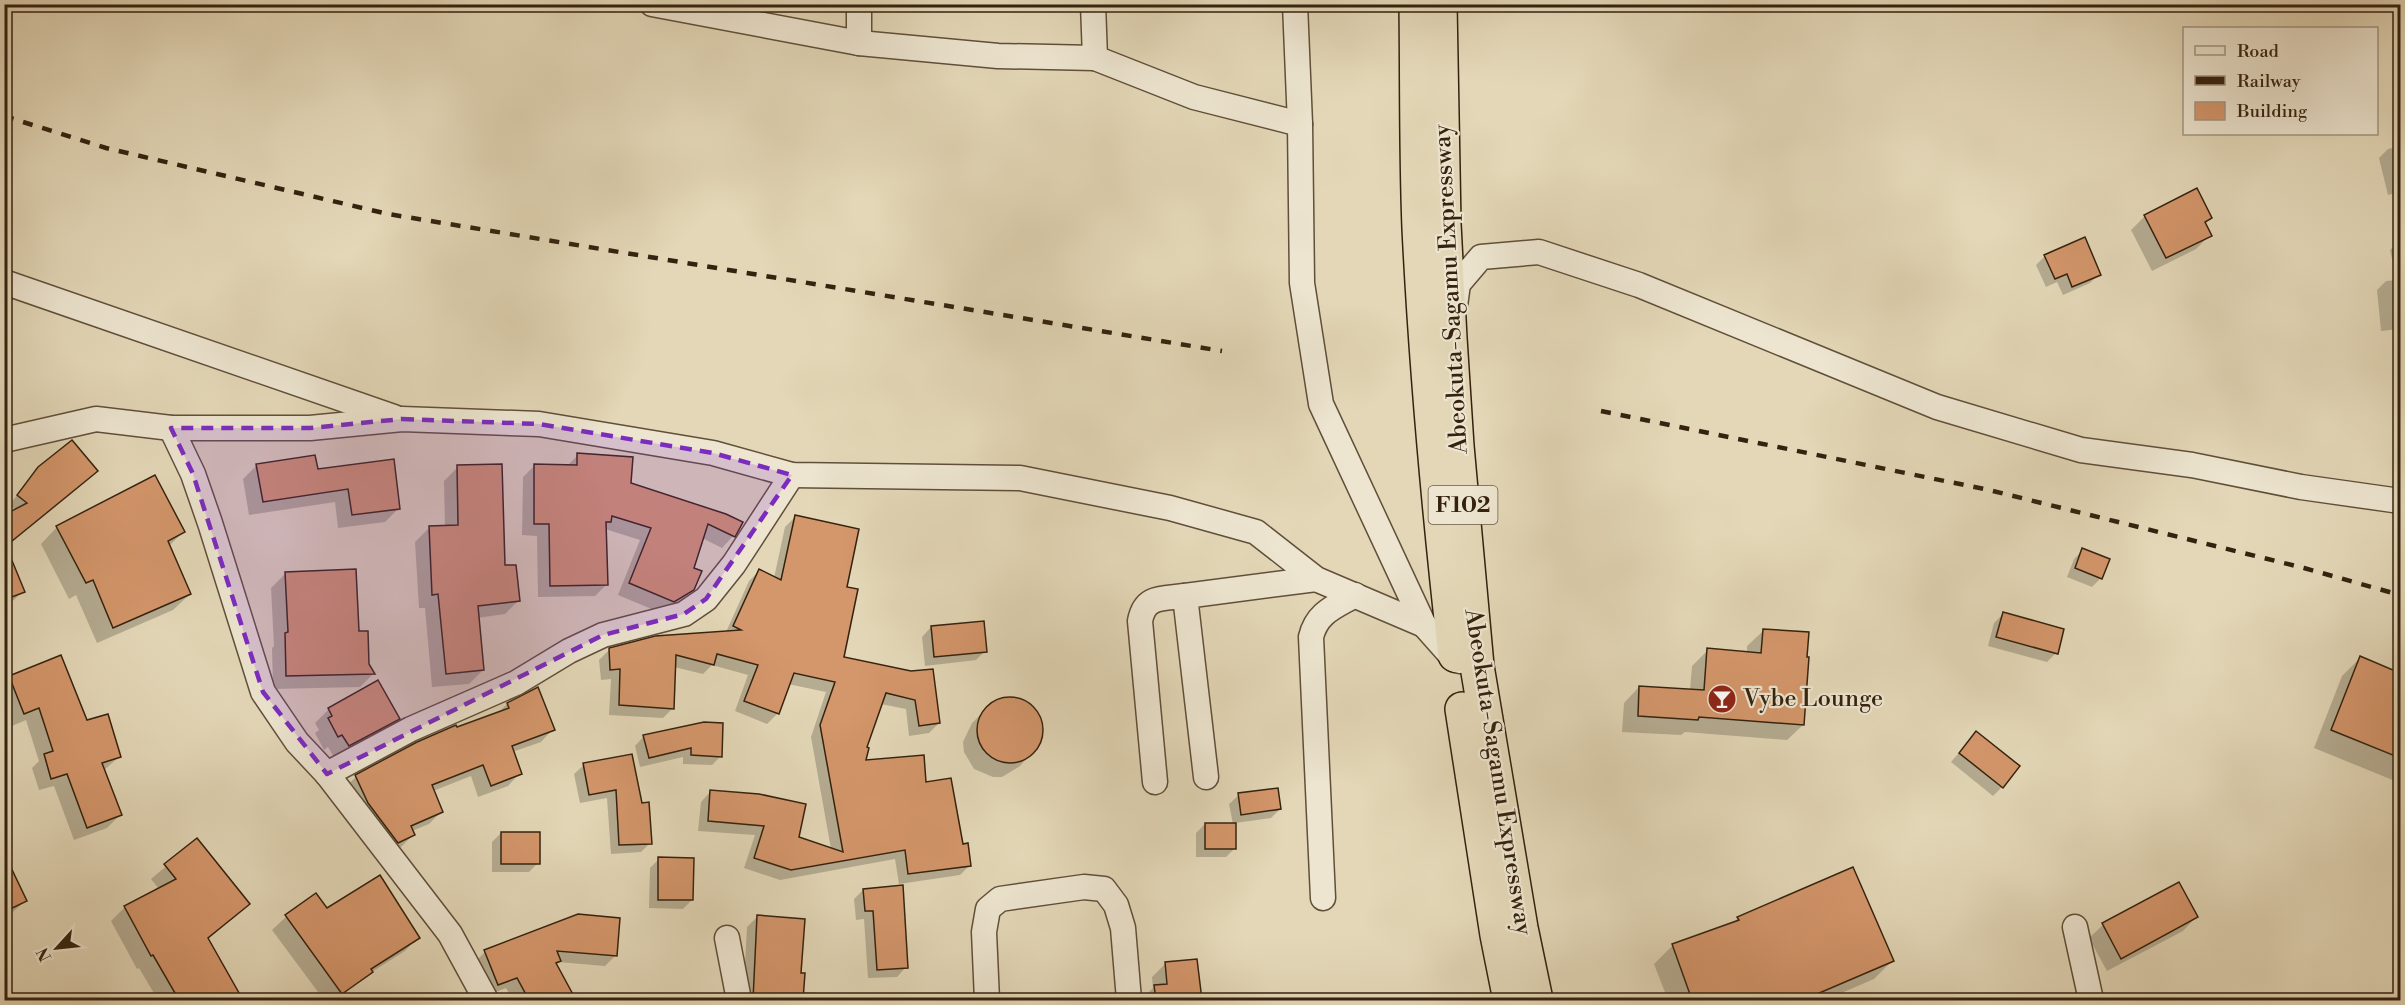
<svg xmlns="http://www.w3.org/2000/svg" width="2405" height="1005" font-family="'Libre Bodoni',serif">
	<rect width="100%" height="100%" fill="#e3d7b7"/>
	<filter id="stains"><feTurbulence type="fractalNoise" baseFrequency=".00333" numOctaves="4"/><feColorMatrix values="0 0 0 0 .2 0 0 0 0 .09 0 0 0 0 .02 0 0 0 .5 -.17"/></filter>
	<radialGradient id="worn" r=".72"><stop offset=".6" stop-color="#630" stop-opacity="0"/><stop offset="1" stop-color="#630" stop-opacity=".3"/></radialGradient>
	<!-- shadow -->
	<g fill="#0003">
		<path d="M2400,146V192L2388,195L2379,158L2388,149Z"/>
		<path d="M2145,216L2210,218L2204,224L2210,235L2196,249L2152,271L2131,230Z"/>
		<path d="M2400,240V329L2381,331L2377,290L2386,281L2397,280L2390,250Z"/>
		<path d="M2045,256L2099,274L2090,283L2063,295L2057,282L2046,287L2036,265Z"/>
		<path d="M578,455L629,484L733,536L722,548L702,538L692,569L693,589L681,601L661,613L618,595L640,540L605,529L606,585L595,596L538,597L537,536L522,535L523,477L535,465L567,466Z"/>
		<path d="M257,465L316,471L399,508L385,522L338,528L335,502L249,515L243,479Z"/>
		<path d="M458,467L519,600L505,614L477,618L483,670L469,684L432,687L425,608H419L415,542L429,528L445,527L444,481Z"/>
		<path d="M40,468L96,471L4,548L16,510L9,505Z"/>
		<path d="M795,517L845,588L842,658L911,673L939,723L929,733L909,736L906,709L881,704L865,748L864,761L925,784L962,846L970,865L960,875L899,884L895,859L780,880L744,868L755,835L698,831L701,802L711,791L797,838L831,849L811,737L826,692L788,684L777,714L767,724L735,711L748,675L712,665L703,674L674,667L673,708L663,718L609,715L611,679L601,680L599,660L609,650L726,632L749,581L759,571L774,578L785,527Z"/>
		<path d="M57,527L183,532L169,546L190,594L173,610L97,643L76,595L69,599L41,544Z"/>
		<path d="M2083,550L2101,578L2092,587L2067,577L2074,559Z"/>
		<path d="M4,562L23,591L14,600L4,605Z"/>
		<path d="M285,574L358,633L373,674L360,687L273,689L272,648L274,646L271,588Z"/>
		<path d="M2003,614L2056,653L2047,662L1988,646L1994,623Z"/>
		<path d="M931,627L985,651L976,660L925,666L922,637Z"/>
		<path d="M1763,631L1803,725L1787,740L1685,732L1681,735L1622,732L1624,703L1639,687L1690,690L1692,666L1708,650L1747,653V646Z"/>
		<path d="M2360,658L2400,674V783L2314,748L2342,676Z"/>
		<path d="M10,677L86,722L119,757L103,771L120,815L107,828L74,840L54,786L39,790L32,768L39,761L26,720L12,726L4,708V682Z"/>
		<path d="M378,682L398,719L384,732L335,759L328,747L324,750L315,733L319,730L315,723L329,709Z"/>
		<path d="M1003,699L1023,701L1032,706L1042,723L1040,743L1020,766L1002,777H993L974,769L964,752L963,742L972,723L994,702Z"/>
		<path d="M507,704L553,729L541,742L512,752L520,773L508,786L478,797L471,776L433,791L442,811L429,824L412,831L413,835L401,847L385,854L343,789L356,777L418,743L497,714Z"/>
		<path d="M705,723L721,756L712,765L683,764V757L640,767L635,746L644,736Z"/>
		<path d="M1976,733L2002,787L1993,796L1951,762Z"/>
		<path d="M584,765L641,804L650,843L641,852L611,854L607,798L580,803L574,774Z"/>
		<path d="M1239,795L1280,809L1271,818L1235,823V848L1226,857H1196V833L1205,824H1233L1229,804Z"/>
		<path d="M501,833L538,863L529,872H492V842Z"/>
		<path d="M197,840L248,904L208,939L242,1000H158L139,968L137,969L111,921L125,907L159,889L151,879Z"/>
		<path d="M4,857L25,901L4,920Z"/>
		<path d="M659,859L692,900L683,909L649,908L650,868Z"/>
		<path d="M863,890L906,967L897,977L868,978L864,919L856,920L854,899Z"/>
		<path d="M326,910L418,937L405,951L367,975L336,1000H324L272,930L286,917Z"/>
		<path d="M578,916L616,955L605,966L558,962L555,965L574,1000H513L506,988L487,995L475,962L485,952Z"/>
		<path d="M758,916L802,992L872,995V1000H743L747,927Z"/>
		<path d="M2196,917L2183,931L2107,971L2089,938L2103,925Z"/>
		<path d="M1738,918L1892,961L1874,979L1825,1000H1668L1654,964L1672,946L1733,924Z"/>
		<path d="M1196,960L1200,1000H1141L1153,988L1152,977L1166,963Z"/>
		<path d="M458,996L461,1000H451Z"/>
	</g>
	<!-- building -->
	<g fill="#d4966b" stroke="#34220f" stroke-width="1.5">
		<path d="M2197,188L2212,218L2205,222L2212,236L2166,258L2144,215Z"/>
		<path d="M2085,237L2101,275L2072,287L2067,274L2055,279L2044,255Z"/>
		<path d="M72,440L98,471L6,546L25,592L4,600V515L27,503L17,495L38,467Z"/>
		<path d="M577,453L633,457L631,483L726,514L743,522L735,537L708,524L694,568L702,571L694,590L674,602L629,583L651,528L612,516L611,522H606L608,585L550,586L549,524H534V464L577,465Z"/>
		<path d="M315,455L318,469L394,459L400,509L352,515L348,489L263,502L256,464Z"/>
		<path d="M502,464L505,565H516L520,601L478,606L484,670L446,674L438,594L432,595L429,526L458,525L457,465Z"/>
		<path d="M155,475L185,532L168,541L191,594L113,628L93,580L86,583L56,526Z"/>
		<path d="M795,515L859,529L847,587L858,589L844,657L911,671L933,669L940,723L919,726L915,700L886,693L867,747L869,748L866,760L924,755L926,782L951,778L963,844L968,843L971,866L908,874L905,850L791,870L754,858L764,826L708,821L710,790L759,794L806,804L799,837L843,852L820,725L835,682L794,673L779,714L744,701L758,665L717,654L714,665L676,655L674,709L619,705L620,669L610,670L609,648L655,636L741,630L733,626L759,569L781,580Z"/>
		<path d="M2082,548L2110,559L2102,579L2075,568Z"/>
		<path d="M356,569L359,631H368L369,664L375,674L286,676L285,633L288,632L285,572Z"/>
		<path d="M2003,612L2064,629L2058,654L1996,637Z"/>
		<path d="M984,621L987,652L934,657L931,626Z"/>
		<path d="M1763,629L1809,632L1807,657H1809L1804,725L1699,717L1698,720L1638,716L1639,686L1704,690L1707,648L1761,653Z"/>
		<path d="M61,655L87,720L108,714L121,757L102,763L122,815L87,828L67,774L51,779L44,754L53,751L39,708L24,714L9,676Z"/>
		<path d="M2360,656L2400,673V758L2331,730Z"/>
		<path d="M378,680L400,719L349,746L342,735L338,737L328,718L332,716L328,708Z"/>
		<path d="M538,687L555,730L512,746L522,774L491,786L483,765L432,785L443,812L411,826L415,835L398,843L368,803L355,775L417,742L456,725L457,727L509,708L507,703Z"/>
		<circle cx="1010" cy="730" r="33"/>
		<path d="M704,722L723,723L722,757L691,755V748L649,758L643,735Z"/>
		<path d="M1976,731L2020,766L2003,788L1959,753Z"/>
		<path d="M632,754L642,803L649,802L652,844L619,845L616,790L589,795L583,763Z"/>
		<path d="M1278,788L1281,809L1241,815L1238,793Z"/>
		<rect x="1205" y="823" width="31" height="26"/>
		<rect x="501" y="832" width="39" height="32"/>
		<path d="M197,838L250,904L208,938L243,1000H179L153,955L151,956L124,906L176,879L164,864Z"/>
		<path d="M4,853L27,901L4,912Z"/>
		<path d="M658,857L694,858L693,900H658Z"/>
		<path d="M1853,867L1894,961L1803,1000H1692L1672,944L1739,920L1737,917Z"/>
		<path d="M380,875L420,938L371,969L373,972L342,994L285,915L316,893L327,908Z"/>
		<path d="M2179,882L2198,917L2121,959L2102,923Z"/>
		<path d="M903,885L908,968L877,970L873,911H865L863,889Z"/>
		<path d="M578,914L620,918L617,956L557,951L561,961L556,963L576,1000H529L517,978L498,985L484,950Z"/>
		<path d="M757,915L805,919L801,973H805L803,1000H753Z"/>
		<path d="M1197,959L1202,1000H1156L1154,985L1167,984L1165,962Z"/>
	</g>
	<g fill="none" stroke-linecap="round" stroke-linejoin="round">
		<!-- minor casing -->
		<g stroke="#604f39" stroke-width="27">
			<g id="minor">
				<path d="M652,4L859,43L998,56L1095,58L1194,97L1300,124"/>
				<path d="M859,4V43"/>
				<path d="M1093,4L1095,58"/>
				<path d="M1295,4L1300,124L1302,283L1321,404L1424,625L1455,660L1460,661"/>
				<path d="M4,282L394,417"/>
				<path d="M1455,306L1458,284L1481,257L1539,252L1639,285L1937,407L2081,450L2192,465L2301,487L2400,501"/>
				<path d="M171,428L193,474L210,523L263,692L297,742L327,774L450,934L486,1000"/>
				<path d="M4,440L96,419L171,428H310L402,419L539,424L713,453L792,475L1020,478L1170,508L1256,532L1316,579L1424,625"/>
				<path d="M327,774L411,729L516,683L569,651L603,635L684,614L706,599L734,564L792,475"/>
				<path d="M1206,777L1185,596L1316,579"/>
				<path d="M1155,782L1140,621C1145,595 1162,599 1185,596"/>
				<path d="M1323,898L1311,637C1317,612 1335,607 1355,595"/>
				<path d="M2075,927L2091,1000"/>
				<path d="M727,938L739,1000"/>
				<path d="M987,1000L984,932L988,909L1000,899L1084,887L1104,889L1116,905L1123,928L1129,1000"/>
			</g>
		</g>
		<!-- highway casing -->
		<g stroke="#34220f" stroke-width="36">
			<g id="highway">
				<path d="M1416,4C1417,79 1416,154 1419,228C1426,371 1439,513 1455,655"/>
				<path d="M1440,4L1444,224L1450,338L1457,446L1477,666L1521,928L1536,1000"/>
				<path d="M1462,709L1497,935L1510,1000"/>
			</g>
		</g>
		<!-- minor -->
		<use href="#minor" stroke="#ede5d0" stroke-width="24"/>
		<!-- highway -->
		<use href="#highway" stroke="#e3d7b7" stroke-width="33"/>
		<!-- rail -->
		<g stroke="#34220f" stroke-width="4.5" stroke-dasharray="10 10" stroke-linecap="butt">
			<path d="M4,116L106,148L388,214L1222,351"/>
			<path d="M1601,411L1989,490L2304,568L2400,595"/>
		</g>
	</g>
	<!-- marked area -->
	<path fill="#7b2cbf" fill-opacity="0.2" stroke="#7b2cbf" stroke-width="4.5" stroke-dasharray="12 8" stroke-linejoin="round" d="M402,419L539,424L713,453L792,475L706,599L684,614L603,635L327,774L263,692L193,474L171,428H310Z"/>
	<!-- icons -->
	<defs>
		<g id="bar-disc" transform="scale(1.5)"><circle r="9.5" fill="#8f2418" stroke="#ede5d0"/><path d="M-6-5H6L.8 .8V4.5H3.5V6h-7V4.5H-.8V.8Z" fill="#fff"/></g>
	</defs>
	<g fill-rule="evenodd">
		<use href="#bar-disc" x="1722" y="699"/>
	</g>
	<g text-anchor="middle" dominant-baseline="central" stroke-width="4.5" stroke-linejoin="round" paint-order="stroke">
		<!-- shield labels -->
		<rect fill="#ede5d0" stroke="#6c5c49" stroke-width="1.5" x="1428.5" y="486" width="69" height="38" rx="4.5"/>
		<g font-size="22" font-weight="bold" fill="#34220f">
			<text x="1463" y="505">F102</text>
		</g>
		<!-- street labels -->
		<g font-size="24" fill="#34220f" stroke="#ede5d0">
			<text transform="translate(1451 289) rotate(-93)">Abeokuta-Sagamu Expressway</text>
			<text transform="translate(1498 772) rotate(81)">Abeokuta-Sagamu Expressway</text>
		</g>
		<!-- poi labels -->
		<g font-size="24" fill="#34220f" stroke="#ede5d0" text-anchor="start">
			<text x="1743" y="699">Vybe Lounge</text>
		</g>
	</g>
	<!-- margin -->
	<rect width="2405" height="1005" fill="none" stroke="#e3d7b7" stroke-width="24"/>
	<rect x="6" y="6" width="2393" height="993" fill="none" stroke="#34220f" stroke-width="3"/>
	<rect x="12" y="12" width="2381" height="981" fill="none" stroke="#34220f" stroke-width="1.5"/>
	<!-- legend -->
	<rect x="2183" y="27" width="195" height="108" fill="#ede5d0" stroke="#a39783" stroke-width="1.5"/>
	<rect x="2195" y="46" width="30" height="9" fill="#ede5d0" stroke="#a39783" stroke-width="1.5"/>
	<text x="2237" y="57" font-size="18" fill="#34220f">Road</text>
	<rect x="2195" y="76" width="30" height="9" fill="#34220f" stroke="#a39783" stroke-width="1.5"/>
	<text x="2237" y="87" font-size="18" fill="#34220f">Railway</text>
	<rect x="2195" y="102" width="30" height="18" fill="#d4966b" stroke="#a39783" stroke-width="1.5"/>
	<text x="2237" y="117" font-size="18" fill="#34220f">Building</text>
	<!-- north arrow -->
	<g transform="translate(57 948) rotate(243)" stroke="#ede5d0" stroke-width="4.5" paint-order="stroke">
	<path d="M0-4.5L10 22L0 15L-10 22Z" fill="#34220f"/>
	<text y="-9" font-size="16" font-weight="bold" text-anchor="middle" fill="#34220f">N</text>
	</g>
	<rect width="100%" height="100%" filter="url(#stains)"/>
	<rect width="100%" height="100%" fill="url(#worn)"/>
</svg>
